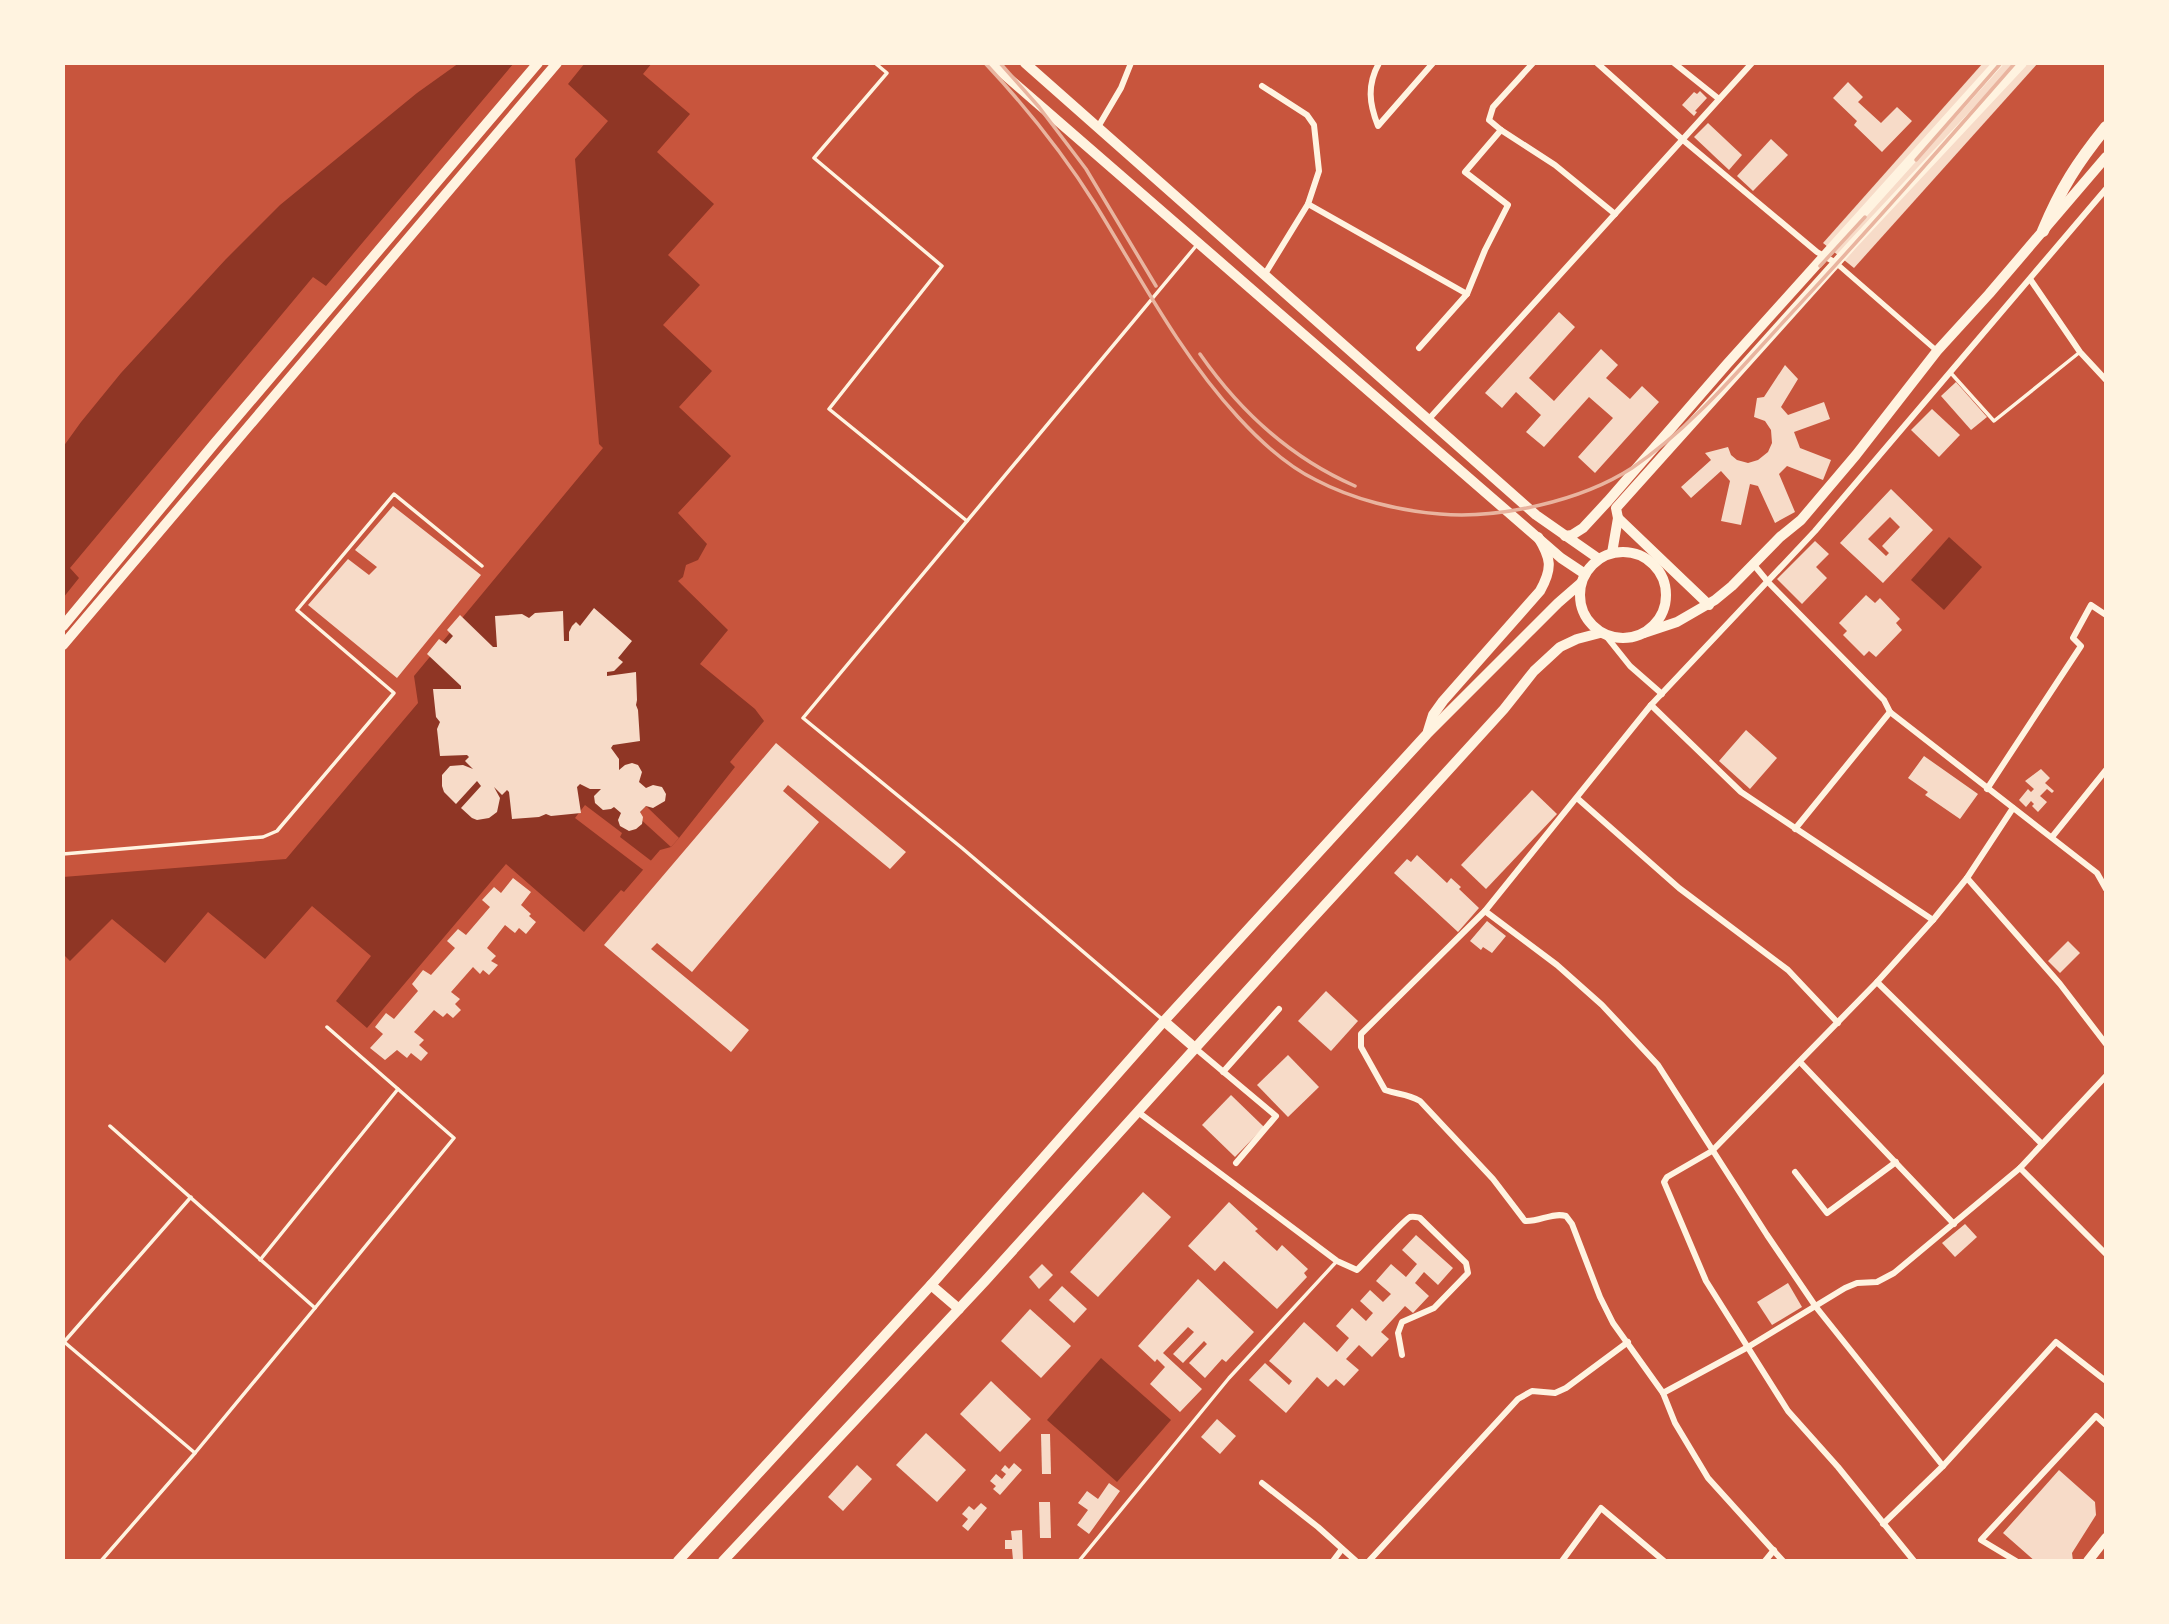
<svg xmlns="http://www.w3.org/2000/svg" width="2169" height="1624" font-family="'Golos Text',sans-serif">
	<rect width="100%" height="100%" fill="#c8553d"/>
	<!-- water -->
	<g fill="#8f3625">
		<path d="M459,63H514L326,286L313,277L70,568L79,578L63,598V447L81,422L121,373L226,259L280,205L417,93Z"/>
		<path d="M585,63H652L643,74L690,114L657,152L714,204L668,255L700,285L663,325L712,371L679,407L731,456L678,513L707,544L698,560L686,565L683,577L678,581L728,630L700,664L755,709L764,721L730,762L735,767L679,838L671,847L660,850L624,892L621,890L584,932L506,864L367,1028L336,1001L371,956L312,906L265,959L208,912L165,963L112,919L70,961L63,954V877L286,859L418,703L414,676L603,448L599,444L575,159L608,121L568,84Z"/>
		<path d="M1949,537L1982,567L1944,610L1911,580Z"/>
		<path d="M1101,1358L1171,1420L1117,1482L1047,1420Z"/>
	</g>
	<!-- pier -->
	<g fill="#c8553d">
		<path d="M585,805L622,833L620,837L654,863L646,872L575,818Z"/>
		<path d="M646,806L679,838L671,847L637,816Z"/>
	</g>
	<!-- building -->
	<g fill="#f7dbc8" fill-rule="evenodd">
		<path d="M1983,63H2038L1854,268L1823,243Z"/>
		<path d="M1848,82L1863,97L1858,102L1881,123L1897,107L1912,121L1882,152L1854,125L1857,121L1833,98Z"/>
		<path d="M1700,91L1707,98L1695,111L1697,112L1694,116L1682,105L1694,92L1697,94Z"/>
		<path d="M1708,123L1742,155L1729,170L1694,137Z"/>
		<path d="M1771,139L1788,155L1753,191L1737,176Z"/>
		<path d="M1559,312L1575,327L1529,378L1554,401L1601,349L1618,365L1606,378L1630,399L1642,386L1659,402L1595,473L1578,457L1613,418L1589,397L1544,447L1526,432L1541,415L1516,392L1502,408L1485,393Z"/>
		<path d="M1785,365L1798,379L1781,407L1788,415L1824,402L1830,419L1794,432L1800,448L1831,460L1823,480L1787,466L1779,474L1795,512L1775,523L1758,486L1750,484L1741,525L1721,521L1730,481L1721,471L1691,498L1681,487L1711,460L1705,453L1728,447L1731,455L1737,460L1748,463L1758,460L1768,452L1772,443L1771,430L1765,421L1754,417L1757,398L1764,397Z"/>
		<path d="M1956,382L1987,417L1971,430L1941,396Z"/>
		<path d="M1932,409L1960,435L1939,457L1911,430Z"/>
		<path d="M1891,489L1933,530L1883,583L1840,543ZM1890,517L1900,527L1882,546L1889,553L1886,556L1868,539Z"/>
		<path d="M393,506L481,575L397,678L308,605L348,559L369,575L377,567L355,550Z"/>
		<path d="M1815,541L1829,554L1816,567L1827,578L1802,604L1777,579Z"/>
		<path d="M1866,595L1875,603L1880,598L1900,619L1896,623L1902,630L1876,657L1869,651L1864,656L1843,635L1847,631L1839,623Z"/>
		<path d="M594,608L632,641L618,658L623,662L614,671L607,672V676L636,672L637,700L636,705L638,710L640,741L613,745L611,748L619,759V770L625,765L632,763L638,765L642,772L639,782L646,788L653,785L662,787L666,794L665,801L653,808L646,806L640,812L643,817L642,824L636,829L629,831L620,826L618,820L621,813L614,807L611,809L603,810L595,803L594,796L601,789H590L580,784L577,787L581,813L551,816L546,814L539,817L512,819L509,792L507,790L502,795L494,787L500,798L497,812L489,818L477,820L472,818L461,808L481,786L477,781L456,804L444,792L442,786V775L450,766L463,765L473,769L465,761L469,757L467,755L440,756L437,729L440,722L436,717L433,689H461V686L427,654L439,639L446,644L453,636L447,630L460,615L493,647H497L495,616L522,614L529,618L535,613L563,611L564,641H569V632L572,626L576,622L580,626Z"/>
		<path d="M1746,730L1777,758L1750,789L1719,761Z"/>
		<path d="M776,743L906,852L890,869L788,785L783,791L819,822L692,972L657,943L651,949L749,1030L731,1052L604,945Z"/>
		<path d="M1924,756L1978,794L1960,819L1925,795L1928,792L1908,778Z"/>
		<path d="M2041,769L2050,778L2045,783L2054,791L2052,793L2047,789L2040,796L2047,802L2038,812L2032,806L2034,804L2031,801L2026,807L2019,800L2028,789L2031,792L2034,789L2025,781Z"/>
		<path d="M1532,790L1557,814L1486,889L1461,865Z"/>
		<path d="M1417,855L1447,883L1451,878L1461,887L1459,889L1479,908L1458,932L1394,873L1407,859L1411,862Z"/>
		<path d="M513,878L531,892L521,905L531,914L529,916L536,922L526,934L519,928L515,933L505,925L487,948L496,956L491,961L498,965L489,975L483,970L480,974L473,967L451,992L460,999L455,1004L461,1010L453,1018L447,1013L443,1017L434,1010L414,1032L424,1040L419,1045L428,1053L421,1061L411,1053L407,1058L397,1050L385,1060L370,1048L383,1034L375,1027L386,1013L394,1019L418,991L412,984L423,970L431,975L455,948L447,941L458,929L466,935L490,907L482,900L494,887L501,893Z"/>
		<path d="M1487,921L1506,936L1492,953L1483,947L1481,950L1470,941Z"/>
		<path d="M2068,941L2080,953L2060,973L2048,961Z"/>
		<path d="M1326,991L1358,1021L1331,1051L1298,1021Z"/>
		<path d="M1288,1055L1319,1087L1288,1117L1257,1085Z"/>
		<path d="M1231,1095L1264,1127L1235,1157L1202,1125Z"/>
		<path d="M1143,1192L1171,1217L1098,1297L1070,1272Z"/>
		<path d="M1229,1202L1258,1229L1255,1231L1277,1251L1282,1245L1308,1269L1304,1273L1307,1277L1277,1309L1224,1261L1215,1271L1188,1246Z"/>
		<path d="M1965,1224L1977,1237L1955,1257L1942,1243Z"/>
		<path d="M1416,1235L1453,1268L1438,1285L1424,1272L1415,1283L1429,1296L1413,1313L1405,1306L1381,1332L1389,1339L1372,1357L1359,1345L1346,1359L1359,1370L1344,1386L1336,1379L1328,1387L1317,1377L1286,1413L1249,1380L1265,1363L1289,1385L1292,1381L1269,1361L1304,1322L1337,1352L1349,1338L1336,1326L1352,1308L1366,1321L1373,1313L1360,1301L1370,1290L1383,1302L1391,1294L1376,1281L1391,1264L1406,1277L1417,1264L1402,1250Z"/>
		<path d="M1042,1264L1053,1275L1039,1289L1029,1277Z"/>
		<path d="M1198,1279L1254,1332L1226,1362L1222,1359L1205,1378L1189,1363L1207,1344L1204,1341L1183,1363L1173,1354L1194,1332L1188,1327L1163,1353L1202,1389L1180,1412L1150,1384L1165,1367L1157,1359L1155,1362L1138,1346Z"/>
		<path d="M1788,1283L1802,1307L1772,1325L1757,1302Z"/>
		<path d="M1062,1286L1087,1309L1074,1323L1049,1300Z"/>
		<path d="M1030,1309L1071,1346L1041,1378L1001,1341Z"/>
		<path d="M991,1381L1031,1419L1000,1452L960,1414Z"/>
		<path d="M1217,1419L1236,1436L1220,1454L1201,1437Z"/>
		<path d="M926,1433L966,1470L937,1502L896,1465Z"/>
		<path d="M1041,1434H1050L1051,1474H1042Z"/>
		<path d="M1014,1463L1022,1470L1000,1495L993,1489L996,1486L990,1481L996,1474L1002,1479L1006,1474L1001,1470L1005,1465L1009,1469Z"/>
		<path d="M857,1465L872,1479L843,1511L828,1497Z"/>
		<path d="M2059,1470L2095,1502L2096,1515L2072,1553L2073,1561H2035L2003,1533Z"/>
		<path d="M1109,1483L1120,1491L1089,1534L1077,1525L1088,1510L1078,1503L1087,1491L1098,1499Z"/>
		<path d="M1039,1502H1050L1051,1538H1040Z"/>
		<path d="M981,1503L987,1508L968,1531L962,1526L968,1519L962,1514L969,1506L974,1510Z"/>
		<path d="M1022,1530L1023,1560H1013L1012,1549H1005V1540H1012L1011,1531Z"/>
	</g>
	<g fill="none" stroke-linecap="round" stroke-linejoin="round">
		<!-- service -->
		<g stroke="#fff3e0" stroke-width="3.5">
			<path d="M875,63L887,73L814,158L942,266L829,409L967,521"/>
			<path d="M1950,372L1994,421L2080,352"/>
			<path d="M63,854L263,837L277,831L394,693L297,610L394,494L482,566"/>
			<path d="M1163,1020L962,848L803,718L1196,246"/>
			<path d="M110,1126L315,1308L195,1453"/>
			<path d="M260,1260L398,1089"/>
			<path d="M315,1308L454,1138L327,1027"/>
			<path d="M63,1341L195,1453L101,1561"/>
			<path d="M64,1342L191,1197"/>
			<path d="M1079,1561L1229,1378L1337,1261"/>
		</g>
		<!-- pedestrian -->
		<path stroke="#fff3e0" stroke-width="5" d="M1836,263L1937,351"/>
		<!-- minor -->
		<g stroke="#fff3e0" stroke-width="6">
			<path d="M1379,63C1367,85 1369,103 1378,126L1433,63"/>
			<path d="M1533,63L1493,107L1489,120L1501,130L1555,165L1615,214"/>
			<path d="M1597,63L1683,140L1817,252L1836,263"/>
			<path d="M1674,63L1719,99"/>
			<path d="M1262,86L1307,115L1314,125L1319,171L1308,204"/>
			<path d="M1098,127L1121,88L1131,63"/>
			<path d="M2106,189L1815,531L1651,705L1485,911L1557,965L1602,1005L1658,1065L1767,1235L1816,1307L1943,1466L2056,1342L2106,1381"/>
			<path d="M1265,274L1308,204L1467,294"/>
			<path d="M2030,279L2080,352L2106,380"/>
			<path d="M1419,348L1467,294L1485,250L1508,205L1465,172L1501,130"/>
			<path d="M1428,420L1752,63"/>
			<path d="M1754,565L1768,582L1884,700L1890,712L2097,873L2106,889"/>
			<path d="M1606,636L1630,666L1662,694"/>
			<path d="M1651,705L1741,792L1933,920"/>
			<path d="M1987,789L2081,646L2073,638L2091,605L2106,615"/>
			<path d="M1577,798L1679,888L1788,970L1838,1023"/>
			<path d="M1795,829L1890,712"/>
			<path d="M2052,837L2106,770"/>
			<path d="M1967,878L2060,984L2106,1044"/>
			<path d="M1485,911L1361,1034V1047L1385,1090C1399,1095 1406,1093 1420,1101L1493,1179L1525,1221C1540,1222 1552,1212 1566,1216L1572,1224L1600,1297L1613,1323L1663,1393L1675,1423L1708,1478L1783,1561"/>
			<path d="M1877,982L2042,1144"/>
			<path d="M1195,1048L1276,1116L1236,1163"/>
			<path d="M1800,1062L1954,1224"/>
			<path d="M1223,1072L1279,1009"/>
			<path d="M1138,1112L1337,1261L1357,1270C1364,1263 1406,1218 1410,1217C1414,1216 1416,1217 1420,1218L1466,1263L1468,1273L1434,1308L1402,1322L1398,1333L1402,1355"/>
			<path d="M2020,1168L2106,1254"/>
			<path d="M1795,1172L1827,1213L1896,1162"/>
			<path d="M1663,1393L1748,1347L1845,1288L1857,1283L1877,1282L1894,1273L2020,1168L2106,1076"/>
			<path d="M1262,1483L1318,1527L1356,1561"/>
			<path d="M1883,1524L1943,1466"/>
			<path d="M1333,1561L1342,1549"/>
			<path d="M1369,1561L1518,1399L1532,1391L1555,1393L1566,1388L1628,1342"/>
			<path d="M1562,1561L1601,1508L1664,1561"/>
			<path d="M1765,1561L1774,1550"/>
			<path d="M1914,1561L1838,1467L1788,1411L1706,1281L1664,1182L1667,1177L1712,1151L1877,982L1933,920L1967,878L2013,808"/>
			<path d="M2016,1561L1981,1540L2096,1416L2106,1425"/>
		</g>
		<!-- secondary -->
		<path stroke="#fff3e0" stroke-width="10" d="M2088,1561L2106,1538"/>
		<!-- primary -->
		<g stroke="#fff3e0" stroke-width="10">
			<path d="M991,63L1561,558L1585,574"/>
			<path d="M1025,63L1536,515L1599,559"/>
			<path d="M63,626L214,444L538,63"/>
			<path d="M63,645L557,63"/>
		</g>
		<!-- trunk -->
		<g stroke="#fff3e0" stroke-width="10">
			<path d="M1618,518L1709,605"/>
			<path d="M1565,536L1572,535L1583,528L1608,501L1727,364L1998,63"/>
			<circle cx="1623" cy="595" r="43"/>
			<path d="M1612,553L1618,518L1616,508L1852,245L2022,63"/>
			<path d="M1644,633L1677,622L1715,600L1732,586L1780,537L1801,520L1856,455L1937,351L1989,294L2106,157"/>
			<path d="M1428,731L1433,715L1443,701L1540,591C1553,568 1551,558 1538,537"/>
			<path d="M1164,1021L1195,1048"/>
			<path d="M931,1285L959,1309"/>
			<path d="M678,1561L931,1285L1164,1021L1427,734L1558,603L1581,583"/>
			<path d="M723,1561L985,1281L1301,931L1402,821L1504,709L1534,671L1560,647L1577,639L1600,633"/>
		</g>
		<!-- motorway -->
		<path stroke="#fff3e0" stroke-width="12" d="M2043,231C2061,188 2077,163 2106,127"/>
		<!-- rail -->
		<g stroke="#e9b49f" stroke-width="3.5">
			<path d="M985,63C1026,107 1063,153 1095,204C1140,277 1180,354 1238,417C1260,441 1287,466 1316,480C1352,499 1399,511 1440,514C1500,519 1581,501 1632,468C1691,428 1738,371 1786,319C1864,235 1940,149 2015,63"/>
			<path d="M1000,63L1039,107L1086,169L1156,286"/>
			<path d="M1916,160L2001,63"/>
			<path d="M1820,266L1865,217"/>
			<path d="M1200,354C1239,410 1291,458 1355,486"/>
		</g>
	</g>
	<!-- border -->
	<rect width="2169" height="1624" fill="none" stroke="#fff3e0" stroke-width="130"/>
</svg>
